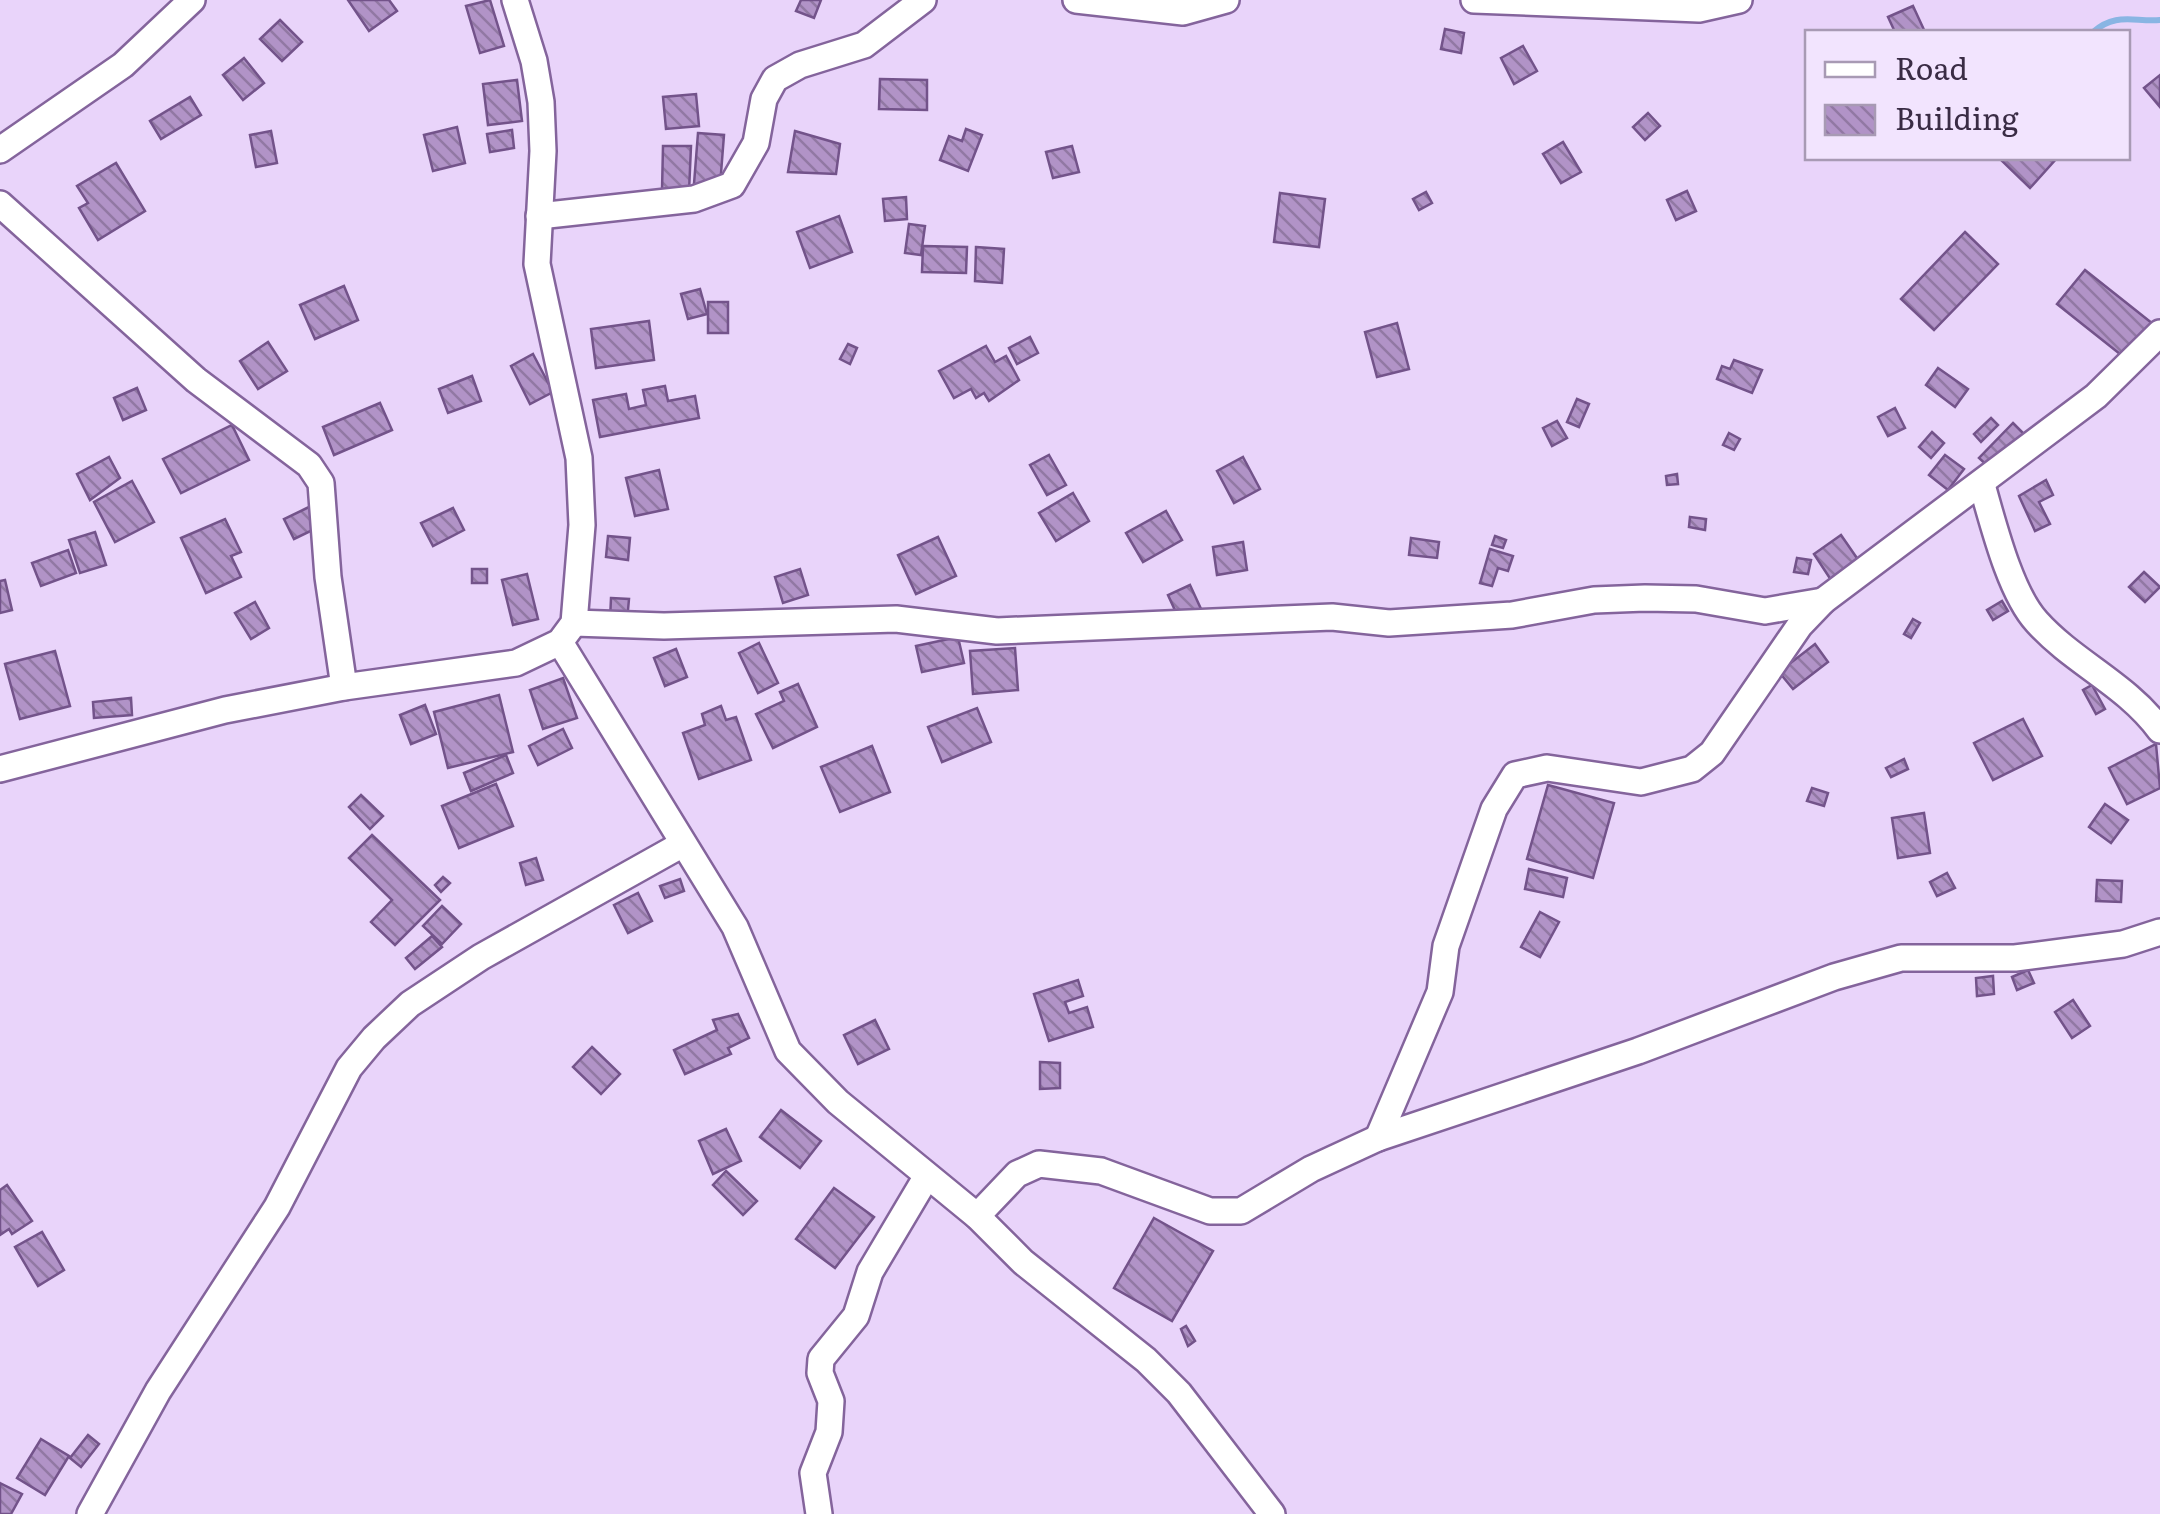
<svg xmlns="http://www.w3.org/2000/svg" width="2160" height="1514" font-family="Literata,serif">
	<defs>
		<pattern id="building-back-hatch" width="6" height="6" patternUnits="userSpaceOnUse" patternTransform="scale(2.5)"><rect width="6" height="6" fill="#b193c7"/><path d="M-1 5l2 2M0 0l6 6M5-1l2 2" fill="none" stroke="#9178a3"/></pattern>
	</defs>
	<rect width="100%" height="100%" fill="#e9d4fa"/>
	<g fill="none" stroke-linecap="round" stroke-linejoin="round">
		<!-- stream -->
		<path stroke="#89b5e3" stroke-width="6" d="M2093,32C2116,12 2133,22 2160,20"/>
	</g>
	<!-- building -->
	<g fill="url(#building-back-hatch)" stroke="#73538a" stroke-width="2.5">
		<path d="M348,0H389L397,11L369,31Z"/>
		<path d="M490,0L504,46L480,53L466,6Z"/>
		<path d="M801,0H821L814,18L796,11Z"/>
		<path d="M1913,6L1925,32H1895L1888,17Z"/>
		<path d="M280,20L302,42L282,61L260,39Z"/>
		<path d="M1445,29L1464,33L1461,53L1441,49Z"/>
		<path d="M1523,46L1537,71L1514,84L1501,58Z"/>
		<path d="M244,58L264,83L243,100L223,75Z"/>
		<path d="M2160,75V107L2144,88Z"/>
		<path d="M880,79L927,80V110L879,109Z"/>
		<path d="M517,80L522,121L488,125L483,84Z"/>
		<path d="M696,94L699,126L666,129L663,97Z"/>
		<path d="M190,97L201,115L161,139L150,121Z"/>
		<path d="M1648,113L1660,126L1645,140L1633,127Z"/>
		<path d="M457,127L465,163L433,171L424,135Z"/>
		<path d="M966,129L982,135L968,171L940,160L949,136L962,141Z"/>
		<path d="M512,130L514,148L490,152L487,134Z"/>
		<path d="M271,131L277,163L256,167L250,135Z"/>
		<path d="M795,131L840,144L836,174L788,172Z"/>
		<path d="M698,133L724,135L720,186L694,184Z"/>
		<path d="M1563,142L1581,172L1561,183L1543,154Z"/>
		<path d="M663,146H691L689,192L662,191Z"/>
		<path d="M1072,146L1079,172L1053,178L1046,152Z"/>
		<path d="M1999,158H2057L2030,188Z"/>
		<path d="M116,163L145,211L98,240L79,208L88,203L77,186Z"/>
		<path d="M1687,191L1696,211L1676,220L1667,200Z"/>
		<path d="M1426,192L1432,203L1419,210L1413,199Z"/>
		<path d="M1280,193L1325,199L1319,247L1274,242Z"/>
		<path d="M906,197L907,219L885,221L883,199Z"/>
		<path d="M839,216L852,252L810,268L797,232Z"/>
		<path d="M909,224L925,226L921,255L905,253Z"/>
		<path d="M1965,232L1998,264L1934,330L1901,299Z"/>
		<path d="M923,246L967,247L966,273L922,272Z"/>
		<path d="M976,247L1004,249L1002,283L975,281Z"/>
		<path d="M2085,270L2153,324L2125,358L2057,304Z"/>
		<path d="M344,286L358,320L315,339L300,305Z"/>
		<path d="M700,289L707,314L688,319L681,294Z"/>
		<rect x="708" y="302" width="20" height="31"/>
		<path d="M649,321L654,360L596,368L591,329Z"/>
		<path d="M1397,323L1409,369L1377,377L1365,332Z"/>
		<path d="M1030,337L1038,353L1017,364L1009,348Z"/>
		<path d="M268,342L287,371L258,389L240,361Z"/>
		<path d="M848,344L857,348L850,364L840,359Z"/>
		<path d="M986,346L995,362L1006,356L1019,380L989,401L984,393L976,398L971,389L954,398L939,371Z"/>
		<path d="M533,354L553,392L530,404L511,366Z"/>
		<path d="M1734,360L1762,370L1752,393L1717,379L1722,366L1730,369Z"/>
		<path d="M1938,368L1968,389L1955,407L1926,385Z"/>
		<path d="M472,376L481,401L448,413L439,389Z"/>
		<path d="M665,386L668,401L695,396L699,418L600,437L593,400L626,394L629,409L646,405L643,390Z"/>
		<path d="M137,388L146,410L123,420L114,398Z"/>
		<path d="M1577,399L1589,404L1579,427L1567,422Z"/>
		<path d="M380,403L392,430L334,455L323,427Z"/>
		<path d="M1895,408L1905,428L1888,436L1878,417Z"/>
		<path d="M1991,418L1998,425L1981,442L1974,434Z"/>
		<path d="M1557,421L1567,438L1552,446L1543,428Z"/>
		<path d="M2013,423L2025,435L1992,470L1979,458Z"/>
		<path d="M232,425L249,460L181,493L163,459Z"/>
		<path d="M1932,432L1944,443L1931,458L1919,447Z"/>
		<path d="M1729,433L1740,439L1734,450L1723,445Z"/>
		<path d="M1049,455L1066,485L1047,495L1030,465Z"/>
		<path d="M1945,455L1964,469L1948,490L1929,475Z"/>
		<path d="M109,457L120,478L90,500L77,474Z"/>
		<path d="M1243,457L1260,489L1234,503L1217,471Z"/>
		<path d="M659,470L668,509L635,516L626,478Z"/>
		<path d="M1677,474L1678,484L1667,485L1666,476Z"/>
		<path d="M2046,480L2053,495L2039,502L2050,524L2035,531L2019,496Z"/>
		<path d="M132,481L154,522L115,542L94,502Z"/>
		<path d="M1073,493L1089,521L1056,541L1039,513Z"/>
		<path d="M309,507L319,527L294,539L284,519Z"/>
		<path d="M453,508L464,530L433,546L421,523Z"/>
		<path d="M1166,511L1182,540L1143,562L1126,533Z"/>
		<path d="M1690,517L1706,519L1705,530L1689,527Z"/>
		<path d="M225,519L241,552L231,556L241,577L206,593L181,538Z"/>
		<path d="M95,532L106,565L80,573L69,540Z"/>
		<path d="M1841,535L1861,564L1833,583L1814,554Z"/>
		<path d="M608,536L630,538L628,560L606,557Z"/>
		<path d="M1495,536L1506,540L1503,548L1492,545Z"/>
		<path d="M938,537L956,576L916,594L898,555Z"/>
		<path d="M1411,538L1439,542L1437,558L1409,555Z"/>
		<path d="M1243,542L1247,570L1217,575L1213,547Z"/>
		<path d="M1490,549L1513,556L1508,571L1498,568L1492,586L1480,583Z"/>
		<path d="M68,550L76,573L41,586L32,563Z"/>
		<path d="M1797,558L1811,560L1808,574L1794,572Z"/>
		<rect x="472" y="569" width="15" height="14"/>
		<path d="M800,569L808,595L783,603L775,577Z"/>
		<path d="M2144,572L2160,587L2145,602L2129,587Z"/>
		<path d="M527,574L538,619L513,625L502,580Z"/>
		<path d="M5,580L12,610L0,613V581Z"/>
		<path d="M1190,585L1201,609L1179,619L1168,595Z"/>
		<path d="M611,598L629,599L627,621L610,620Z"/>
		<path d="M2002,601L2008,611L1993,620L1987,610Z"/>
		<path d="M255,602L269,628L251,639L235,613Z"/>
		<path d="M1913,619L1920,623L1911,638L1904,634Z"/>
		<path d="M958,637L964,663L922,672L916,646Z"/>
		<path d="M759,643L778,683L758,693L739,653Z"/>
		<path d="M1815,644L1828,662L1793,689L1779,672Z"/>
		<path d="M1015,648L1018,690L973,694L970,651Z"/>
		<path d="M676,649L687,677L665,686L654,658Z"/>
		<path d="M55,651L70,706L20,719L5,664Z"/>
		<path d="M563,678L577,718L543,729L530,690Z"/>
		<path d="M798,684L817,727L773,748L756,714L784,701L780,692Z"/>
		<path d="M2092,685L2105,709L2096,714L2083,690Z"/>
		<path d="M499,695L513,752L448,768L434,712Z"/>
		<path d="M131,698L132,715L94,718L93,702Z"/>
		<path d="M425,705L436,734L411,744L400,715Z"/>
		<path d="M721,706L726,720L736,717L751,760L699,779L683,733L705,725L702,714Z"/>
		<path d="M977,708L991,742L942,762L928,727Z"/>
		<path d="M2023,719L2042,756L1993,780L1974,743Z"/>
		<path d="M563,729L572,748L538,765L529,746Z"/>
		<path d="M2156,744L2160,788L2127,804L2109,768Z"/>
		<path d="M872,746L890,792L840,812L821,767Z"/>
		<path d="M506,755L513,773L471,791L464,773Z"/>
		<path d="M1904,759L1908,769L1891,777L1886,768Z"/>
		<path d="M496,784L513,826L459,848L442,806Z"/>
		<path d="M1548,785L1614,803L1593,878L1527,859Z"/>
		<path d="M1812,788L1828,793L1824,806L1807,801Z"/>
		<path d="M361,795L383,816L370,829L349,807Z"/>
		<path d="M2105,804L2128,820L2111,843L2089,827Z"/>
		<path d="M1924,813L1930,853L1898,858L1892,818Z"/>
		<path d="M372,835L440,900L395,945L371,922L392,900L349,858Z"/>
		<path d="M536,858L543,880L526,885L520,863Z"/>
		<path d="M1529,869L1567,878L1563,897L1525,889Z"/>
		<path d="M1947,873L1955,888L1937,896L1930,882Z"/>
		<path d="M443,877L450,883L441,892L435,885Z"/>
		<path d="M680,879L684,891L665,898L660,886Z"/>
		<path d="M2097,880L2122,881L2121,902L2096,901Z"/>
		<path d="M638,893L652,921L628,933L614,905Z"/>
		<path d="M442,906L461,924L442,944L423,926Z"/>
		<path d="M1540,912L1559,922L1540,957L1521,947Z"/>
		<path d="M432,936L442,947L415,969L406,958Z"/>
		<path d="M2028,970L2034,983L2017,990L2012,977Z"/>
		<path d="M1993,976L1994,994L1977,996L1976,978Z"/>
		<path d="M1078,980L1083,996L1065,1002L1069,1013L1087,1007L1093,1027L1049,1041L1034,994Z"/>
		<path d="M2073,1000L2090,1026L2072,1038L2055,1012Z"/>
		<path d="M738,1014L749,1038L728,1048L731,1054L685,1074L674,1050L717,1030L713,1020Z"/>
		<path d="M875,1020L889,1049L858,1064L844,1035Z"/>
		<path d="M592,1047L620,1074L601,1094L573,1067Z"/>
		<path d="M1040,1062L1060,1063V1088L1040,1089Z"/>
		<path d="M781,1110L821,1141L800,1168L760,1137Z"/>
		<path d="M726,1129L741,1161L713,1174L699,1141Z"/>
		<path d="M726,1171L757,1201L743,1215L713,1185Z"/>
		<path d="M7,1185L32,1221L12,1234L9,1229L0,1235V1190Z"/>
		<path d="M834,1188L874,1217L835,1268L796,1239Z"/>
		<path d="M1154,1218L1213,1251L1172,1321L1114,1288Z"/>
		<path d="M42,1232L64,1270L38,1286L15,1247Z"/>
		<path d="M1186,1326L1195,1341L1188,1346L1181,1329Z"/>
		<path d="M88,1435L99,1444L81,1467L70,1458Z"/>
		<path d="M41,1439L69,1456L45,1495L17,1478Z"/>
		<path d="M0,1483L22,1494L11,1514H0Z"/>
	</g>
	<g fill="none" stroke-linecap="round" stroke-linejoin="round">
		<!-- street casing -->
		<g stroke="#84649c" stroke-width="30">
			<g id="street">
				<path d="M1076,0L1183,12L1226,0"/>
				<path d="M1474,0L1699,9L1739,0"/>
				<path d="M0,150L123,65L192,0"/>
				<path d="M0,204L196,380L309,465L321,483L328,577L344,687"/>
				<path d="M539,216L694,199L732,185L756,143L764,99L775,79L800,65L864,45L923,0"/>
				<path d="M1982,485C1993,523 2010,593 2037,622C2074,663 2126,684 2160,730"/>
				<path d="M574,623L664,626L896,619L997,631L1332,617L1389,623L1512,615L1594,600L1645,598L1696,599L1765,611L1823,601"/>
				<path d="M560,642L735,927L788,1051L838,1102L977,1216L1023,1262L1146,1360L1179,1393L1272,1514"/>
				<path d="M0,769L225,710L344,687L516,663L560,642L574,623L582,525L579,458L537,264L543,151L541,102L534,61L515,0"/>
				<path d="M1378,1138L1440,992L1446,946L1494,809L1515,775L1547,768L1641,782L1692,769L1712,753L1800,625L1823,601L2096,396L2160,333"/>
				<path d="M977,1216L1017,1174L1039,1164L1101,1171L1210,1211H1241L1311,1169L1378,1138L1638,1051L1834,977L1901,958H2015L2123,944L2160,932"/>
				<path d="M90,1514L158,1391L277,1207L349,1068L374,1038L410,1004L481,957L681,845"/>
				<path d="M819,1514L813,1473L829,1432L831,1401L820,1373L821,1359L856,1316L870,1272L927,1176"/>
			</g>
		</g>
		<!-- street -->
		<use href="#street" stroke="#fff" stroke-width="25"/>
	</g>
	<!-- legend -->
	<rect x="1805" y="30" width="325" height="130" fill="#f2e4fe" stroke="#a89ab4" stroke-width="2.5"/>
	<rect x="1825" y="62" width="50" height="15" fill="#ffffff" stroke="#a89ab4" stroke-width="2.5"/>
	<text x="1895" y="80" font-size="30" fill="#3a2c45">Road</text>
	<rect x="1825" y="105" width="50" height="30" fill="url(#building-back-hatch)" stroke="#a89ab4" stroke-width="2.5"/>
	<text x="1895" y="130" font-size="30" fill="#3a2c45">Building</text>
</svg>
